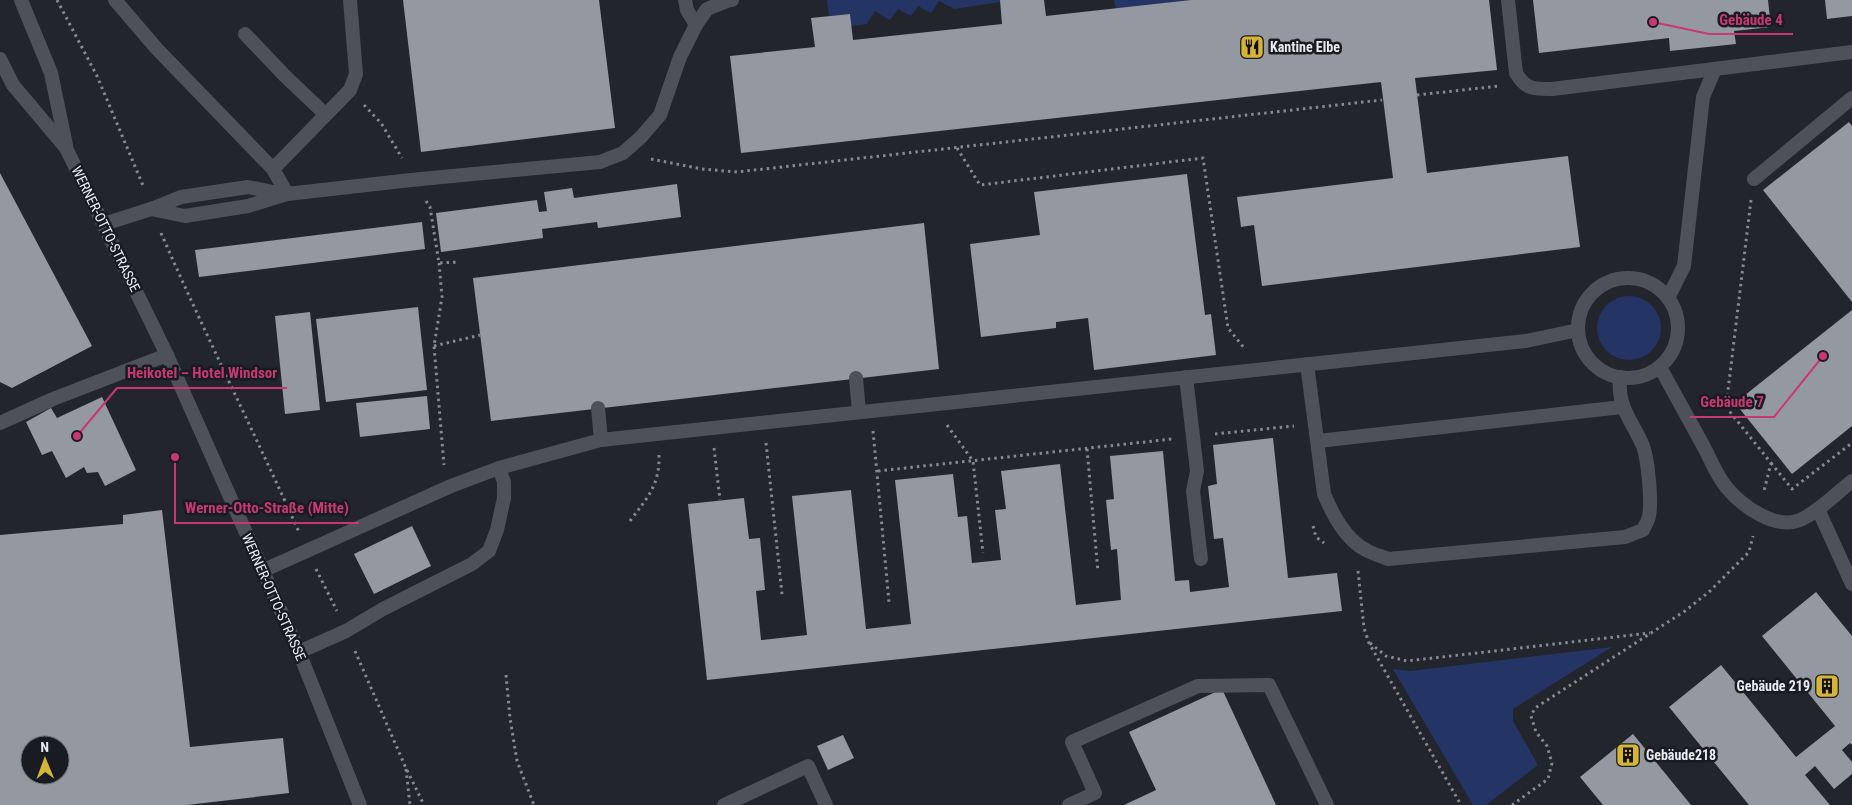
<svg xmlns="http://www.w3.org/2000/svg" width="1852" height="805" font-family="'Roboto Condensed',sans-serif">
	<rect width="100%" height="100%" fill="#22252c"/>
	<!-- green -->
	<g fill="#243465">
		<path d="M827,0H1000V2L954,9L939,1L931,13L918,6L911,16L898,9L890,20L875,11L867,24L851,26L850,14L829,16Z"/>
		<path d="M1114,0H1191L1116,9Z"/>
		<circle cx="1629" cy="328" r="32"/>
		<path d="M1612,647L1513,709V721L1538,765L1486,805H1473L1393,669L1410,671Z"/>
	</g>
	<!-- building -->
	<g fill="#9498a1" fill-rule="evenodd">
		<path d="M403,0H599L615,128L421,152Z"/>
		<path d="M1000,0H1044L1046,16L1191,0H1489L1497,70L1415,78L1427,173L1568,156L1580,247L1262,286L1254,225L1241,227L1237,197L1393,178L1381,82L741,153L730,56L815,47L811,18L850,14L853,40L1002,24Z"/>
		<path d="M1533,0H1768L1771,27L1734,31L1736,44L1670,51L1669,38L1539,53Z"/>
		<path d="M1825,0H1852V16L1827,19Z"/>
		<path d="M1849,122L1852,126V302L1763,190Z"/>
		<path d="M0,173L92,346L12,388L0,382Z"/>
		<path d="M1187,174L1205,315L1211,314L1216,355L1094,370L1088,318L1056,322V328L981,337L970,244L1040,235L1034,192Z"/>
		<path d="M677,184L681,217L598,228L597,222L542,229L543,238L441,252L436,213L537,200L539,212L547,211L544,192L572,188L574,198Z"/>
		<path d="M422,222L425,249L199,277L195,250Z"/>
		<path d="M924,223L939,369L491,421L473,278Z"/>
		<path d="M418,307L427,390L326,402L316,319Z"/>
		<path d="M1852,310V426L1792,474L1735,403Z"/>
		<path d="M310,312L320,410L285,414L275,316Z"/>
		<path d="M427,396L430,429L360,437L356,403Z"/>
		<path d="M102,397L136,470L105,486L98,472L87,473L84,467L66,478L52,451L42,455L26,422L51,408L57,418Z"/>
		<path d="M1273,438L1288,578L1337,573L1342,611L707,680L688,504L744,498L749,539L760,538L765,590L756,591L761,640L807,635L792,496L851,490L866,629L911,624L895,480L953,474L958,517L967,516L972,563L1001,560L995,510L1006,509L1001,471L1060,464L1076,605L1121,600L1117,549L1111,550L1106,500L1114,499L1110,456L1163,451L1175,581L1189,580L1190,592L1206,590L1229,587L1223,538L1214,539L1208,486L1217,484L1213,445Z"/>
		<path d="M162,510L190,747L283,738L289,793L187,805H0V535L123,524V515ZM30,745H60V775H30Z"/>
		<path d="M412,526L431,566L374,594L354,554Z"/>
		<path d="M1816,592L1852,636V745L1850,743L1842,750L1852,762V774L1834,789L1815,766L1805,775L1830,805H1749L1669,707L1721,665L1796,757L1835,726L1762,636Z"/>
		<path d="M1222,689L1276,805H1124L1156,790L1129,732Z"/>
		<path d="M1633,734L1691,805H1603L1580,777Z"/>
		<path d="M843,735L854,758L828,770L817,746Z"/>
	</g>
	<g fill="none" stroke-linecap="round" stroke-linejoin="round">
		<!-- path -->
		<g stroke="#86898f" stroke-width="3" stroke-dasharray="2.5 4" stroke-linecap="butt">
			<path d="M57,0L97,76L144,188"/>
			<path d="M1417,95L1499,86"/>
			<path d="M364,105L381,123L402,158"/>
			<path d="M957,148L980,185L1203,158L1228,328L1245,349"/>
			<path d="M651,159L702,169L737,172L1382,100"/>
			<path d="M1751,200L1726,407L1771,463L1764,491"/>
			<path d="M426,201L430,207L439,263L458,262"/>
			<path d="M161,233C205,334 254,432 299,532"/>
			<path d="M439,263L442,297L434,346L444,465"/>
			<path d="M434,346L480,335"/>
			<path d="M947,425L973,461L983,553"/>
			<path d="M873,431L889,602"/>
			<path d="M1215,434L1294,426"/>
			<path d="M766,443L782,594"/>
			<path d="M714,448L720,500"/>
			<path d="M1087,449L1098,572"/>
			<path d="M1771,463L1792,489L1852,443"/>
			<path d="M878,471L1172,439"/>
			<path d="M630,521C647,498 660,485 659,455"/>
			<path d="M1313,526L1316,537L1324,543"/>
			<path d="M316,569L337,611"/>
			<path d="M1358,571L1364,628L1369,643L1461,805"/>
			<path d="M1370,643L1386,656L1407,661L1650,633"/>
			<path d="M355,651L405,766L424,805"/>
			<path d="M506,675L510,718L517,761L534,805"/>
			<path d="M406,769L410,805"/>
			<path d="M1512,805L1548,779L1552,763L1547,746L1536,732L1531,716L1535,708L1685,611L1710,591L1749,552L1753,536"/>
		</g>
		<!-- service -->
		<g stroke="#4e5159" stroke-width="14">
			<path d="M115,0L157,49L273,169"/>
			<path d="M685,0L687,10L696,25"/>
			<path d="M1508,0L1516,73C1526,90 1534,89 1552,89L1852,52"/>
			<path d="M245,34L285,76L325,114"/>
			<path d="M1754,179L1852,98"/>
			<path d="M287,194L273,169L350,90L356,74L350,0"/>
			<path d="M151,209L185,216L248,206L287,194L411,180L600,162L623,153L641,137L660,115L680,57L696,25L707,9L727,1L732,0"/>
			<path d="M104,224L151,209L181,197L248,187L283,194"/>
			<circle cx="1628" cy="328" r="50"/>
			<path d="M1668,298L1684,266L1703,97L1715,69"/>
			<path d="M1307,364L1324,494C1333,515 1345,539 1366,550C1373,554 1381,556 1388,559L1625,537L1643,530C1645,526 1648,521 1649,516C1652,501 1648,460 1643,446C1632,420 1617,408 1620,377"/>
			<path d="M1660,367C1675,395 1691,423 1706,451C1712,463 1718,478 1727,488C1742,506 1775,530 1800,520C1817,513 1837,493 1852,481"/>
			<path d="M1186,377L1197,471L1193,491L1201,559"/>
			<path d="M856,378L859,412"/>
			<path d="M598,408L601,440"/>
			<path d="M0,423L53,399L167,355"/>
			<path d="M1318,441L1622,407"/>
			<path d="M1818,509L1852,584"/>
			<path d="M262,571L451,486L499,468L601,440L1526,341L1578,330"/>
			<path d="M299,652L346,631L383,609L472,564L489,551L497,530L504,498V482L499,468"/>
			<path d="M724,805L808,766L826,805"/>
			<path d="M1069,805L1095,793L1072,742L1198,686L1269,685L1327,805"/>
		</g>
		<!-- secondary -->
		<g stroke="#4e5159" stroke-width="14">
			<path d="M21,0L51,73L66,145"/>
			<path d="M0,59L13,85L66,148L167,355L299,652L360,805"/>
		</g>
	</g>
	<!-- icons -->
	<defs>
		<g id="restaurant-square" transform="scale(1.25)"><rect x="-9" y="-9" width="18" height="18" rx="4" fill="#d6b534" stroke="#191b22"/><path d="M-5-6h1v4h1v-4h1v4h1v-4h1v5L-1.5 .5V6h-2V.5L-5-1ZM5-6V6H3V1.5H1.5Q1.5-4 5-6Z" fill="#111"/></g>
		<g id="building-square" transform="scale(1.25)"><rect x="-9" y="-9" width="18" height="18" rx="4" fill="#d6b534" stroke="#191b22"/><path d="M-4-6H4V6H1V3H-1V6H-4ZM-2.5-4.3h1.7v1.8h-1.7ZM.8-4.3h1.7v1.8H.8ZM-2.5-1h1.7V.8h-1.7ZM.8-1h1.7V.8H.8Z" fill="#111"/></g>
	</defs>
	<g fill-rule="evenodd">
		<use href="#restaurant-square" x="1252" y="47"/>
		<use href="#building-square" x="1827" y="686"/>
		<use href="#building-square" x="1628" y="755"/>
	</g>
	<g text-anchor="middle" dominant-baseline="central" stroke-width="5" stroke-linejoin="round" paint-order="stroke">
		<!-- poi labels -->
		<g font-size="14" font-weight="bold" fill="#e9ebf0" stroke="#191b22" text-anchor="start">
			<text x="1270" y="47">Kantine Elbe</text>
			<text x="1810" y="686" text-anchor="end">Gebäude 219</text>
			<text x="1646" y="755">Gebäude218</text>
		</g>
		<!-- street labels -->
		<g font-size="14" fill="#e9ebf0" stroke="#191b22">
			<text transform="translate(106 229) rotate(64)">WERNER-OTTO-STRASSE</text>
			<text transform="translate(274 597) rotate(66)">WERNER-OTTO-STRASSE</text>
		</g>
	</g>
	<!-- callouts -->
	<path fill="none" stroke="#c83871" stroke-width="2" d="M1653 22L1709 34H1793M77 436L117 388H287M1823 356L1774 417H1690M175 457L175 523H359"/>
	<g fill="#c83871" stroke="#191b22" stroke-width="2">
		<circle cx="1653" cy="22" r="5"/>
		<circle cx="77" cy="436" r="5"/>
		<circle cx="1823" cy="356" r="5"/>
		<circle cx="175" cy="457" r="5"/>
	</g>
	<g font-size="15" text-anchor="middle" font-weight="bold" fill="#c83871" stroke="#191b22" stroke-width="5" stroke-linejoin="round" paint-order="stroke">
		<text x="1751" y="25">Gebäude 4</text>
		<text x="202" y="378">Heikotel – Hotel Windsor</text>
		<text x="1732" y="407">Gebäude 7</text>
		<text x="267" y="513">Werner-Otto-Straße (Mitte)</text>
	</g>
	<!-- north arrow -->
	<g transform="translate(45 760) rotate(359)"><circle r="24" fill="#191b22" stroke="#6c6e74"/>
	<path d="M0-4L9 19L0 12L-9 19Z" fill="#d6b534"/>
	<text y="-8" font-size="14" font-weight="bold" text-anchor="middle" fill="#e9ebf0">N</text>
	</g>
</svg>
